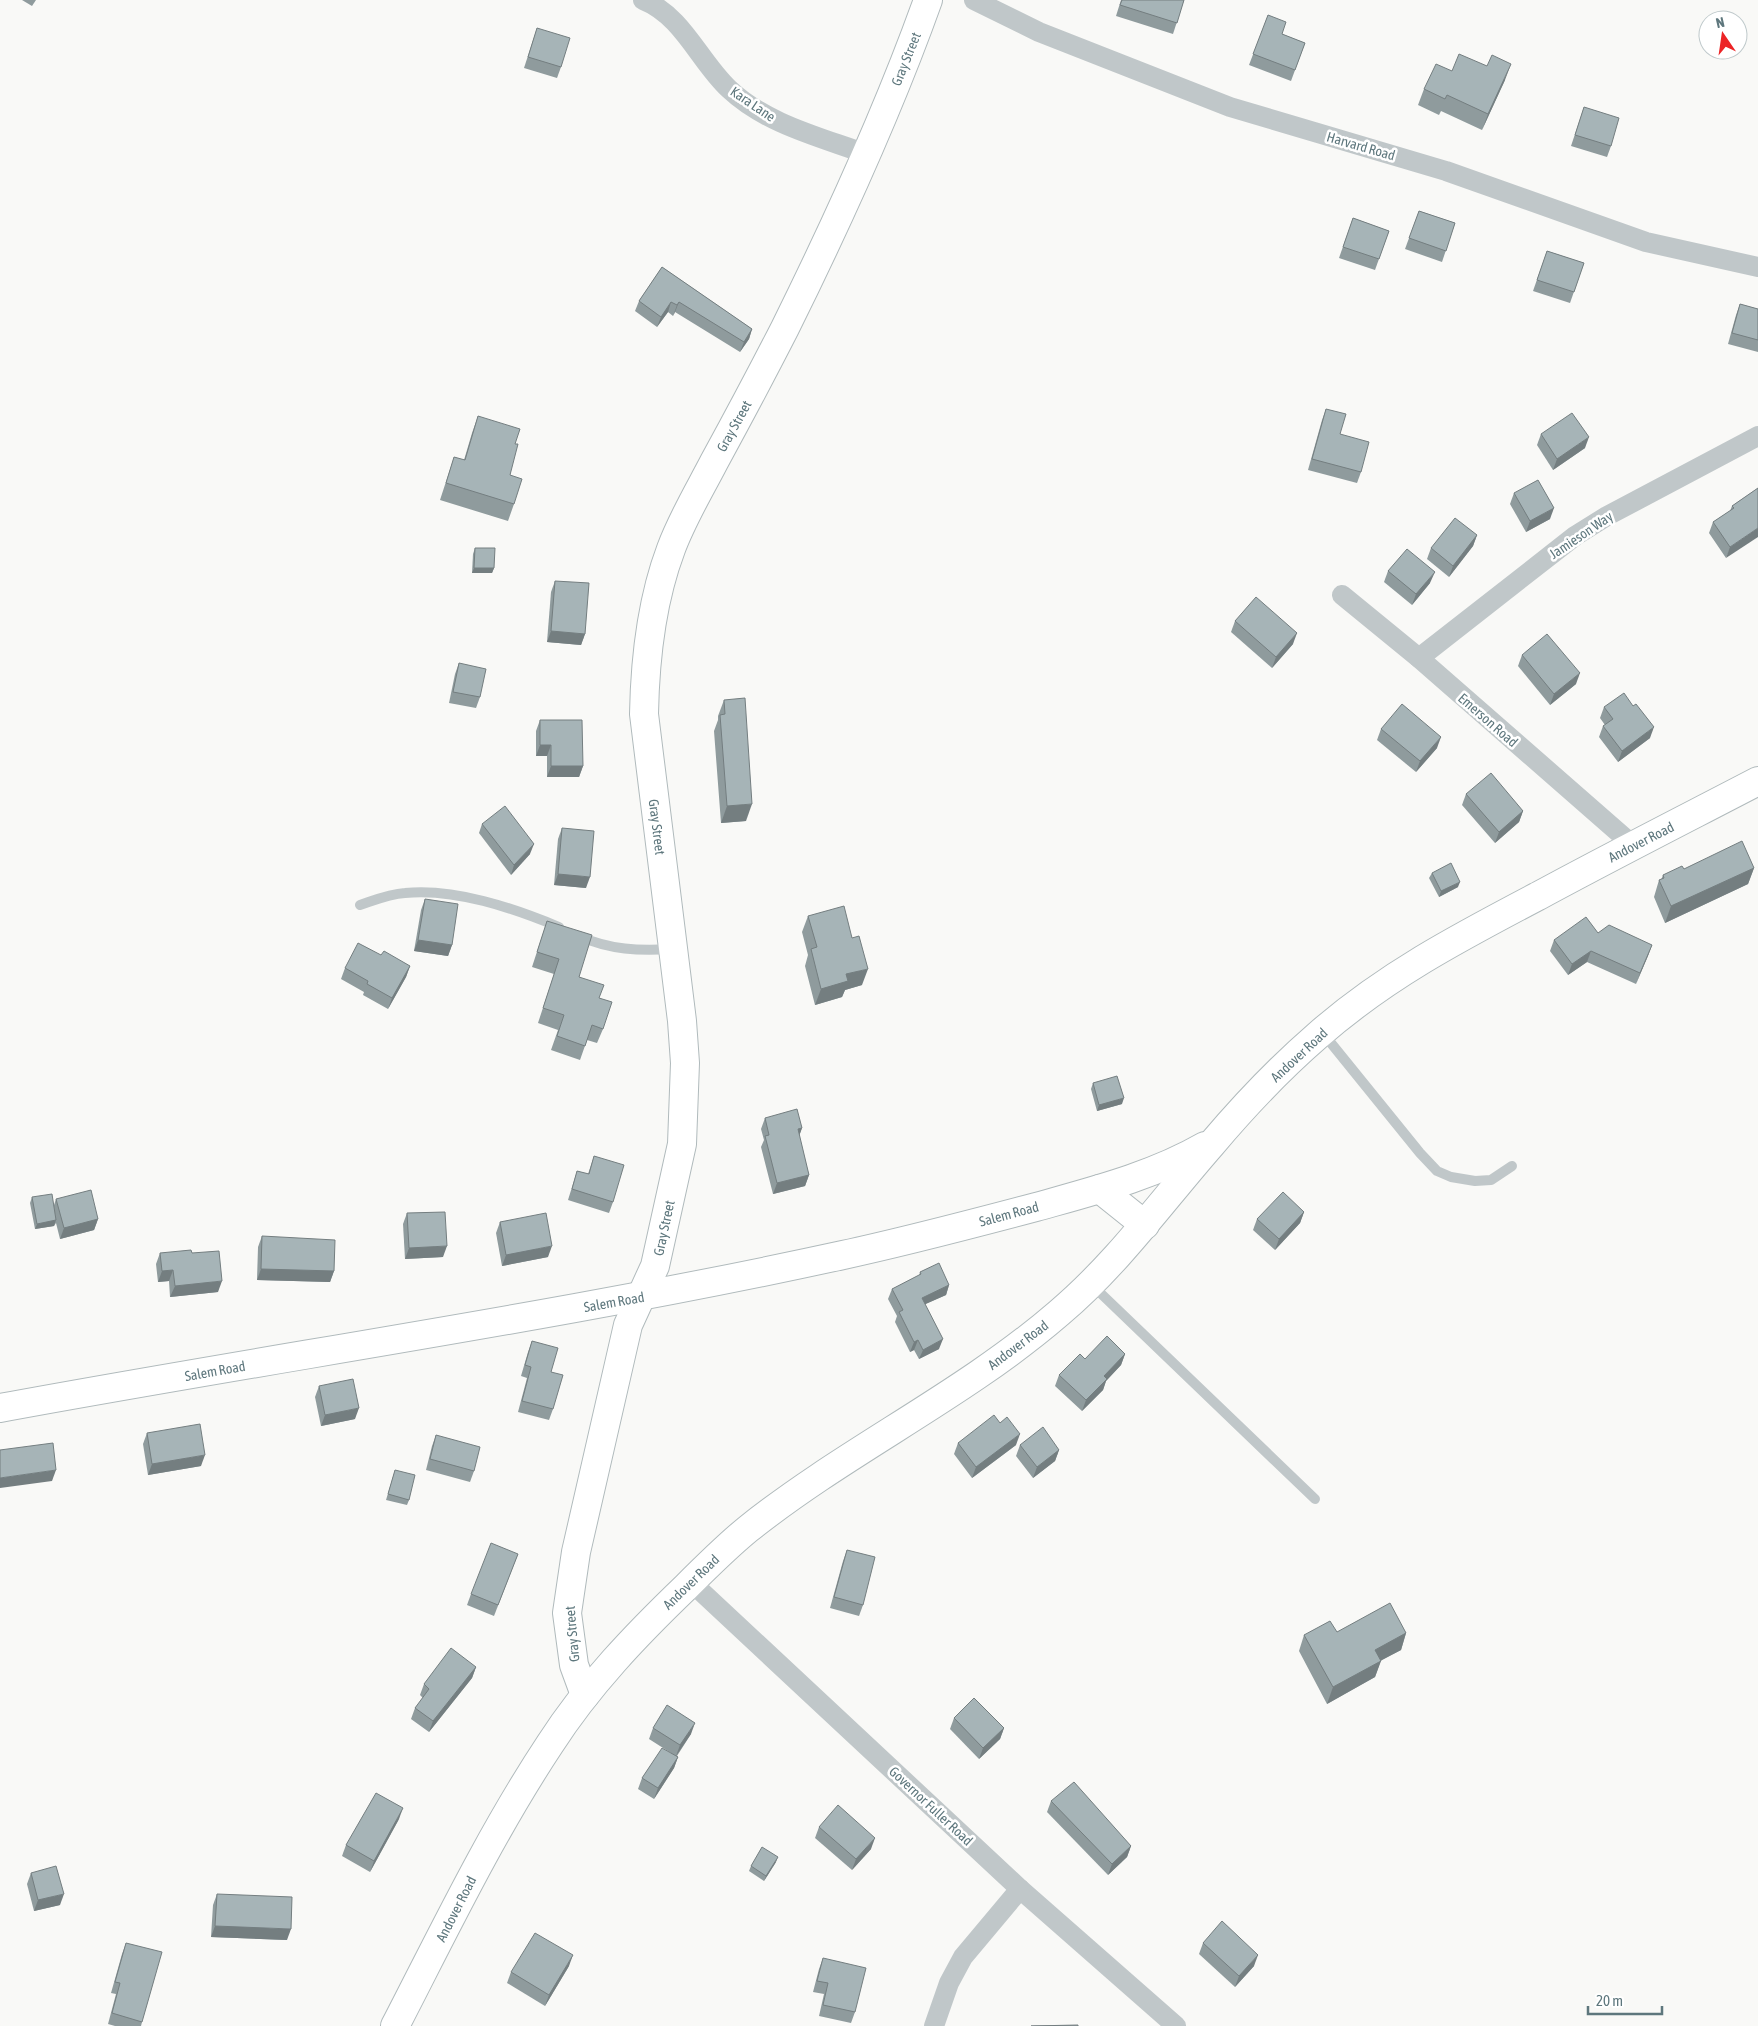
<svg xmlns="http://www.w3.org/2000/svg" width="1758" height="2026" font-family="'Asap Condensed',sans-serif">
	<rect width="100%" height="100%" fill="#f9f9f7"/>
	<g fill="none" stroke-linecap="round" stroke-linejoin="round">
		<!-- secondary casing -->
		<g stroke="#b0babc" stroke-width="30">
			<g id="secondary">
				<path d="M1100,1189L1145,1225"/>
				<path d="M0,1408C281,1356 564,1316 843,1255C908,1241 972,1224 1036,1207C1093,1191 1153,1176 1205,1146"/>
				<path d="M585,1695L574,1665L567,1613L576,1552L628,1325L655,1266L682,1144L685,1063L682,1021L644,714C645,658 651,602 671,549C682,519 699,491 714,462C738,418 762,373 785,328C838,221 888,112 928,0"/>
				<path d="M395,2026C444,1931 491,1833 550,1744C588,1685 636,1635 686,1587C706,1567 726,1547 748,1529C847,1450 963,1396 1059,1313C1118,1263 1161,1202 1211,1145C1243,1107 1279,1069 1317,1036C1385,976 1460,937 1540,895C1612,856 1685,819 1758,781"/>
			</g>
		</g>
		<!-- service -->
		<g stroke="#c0c7c9" stroke-width="10">
			<path d="M360,905C375,900 389,894 405,893C455,888 513,908 559,927"/>
			<path d="M579,936C610,950 639,951 672,949"/>
			<path d="M1322,1032L1420,1153L1437,1171L1451,1177L1475,1181L1491,1180L1512,1166"/>
			<path d="M1092,1285L1315,1499"/>
		</g>
		<!-- minor -->
		<g stroke="#c0c7c9" stroke-width="20">
			<path d="M643,0C683,16 699,61 729,89C766,124 820,137 866,154"/>
			<path d="M974,0L1039,32L1230,107L1446,171L1646,242L1758,267"/>
			<path d="M1342,595L1419,658L1634,846"/>
			<path d="M1419,658L1575,536L1607,516L1758,436"/>
			<path d="M691,1582L1020,1889L1176,2026"/>
			<path d="M934,2026L949,1983L963,1957L1020,1889"/>
		</g>
		<!-- secondary -->
		<use href="#secondary" stroke="#fff" stroke-width="28"/>
	</g>
	<!-- wall -->
	<g fill="#8f9b9d">
		<path d="M22,0H36L32,6Z"/>
		<path d="M1121,0H1184L1173,34L1116,16Z"/>
		<path d="M1268,15L1282,34L1305,43L1291,81L1249,65Z"/>
		<path d="M537,28L561,67L557,78L524,68Z"/>
		<path d="M1487,66L1505,80L1482,130L1441,111L1439,115L1418,105L1424,89L1452,71Z"/>
		<path d="M1584,107L1611,146L1607,157L1571,146Z"/>
		<path d="M1419,211L1455,223L1442,262L1405,249Z"/>
		<path d="M1353,218L1389,231L1375,270L1339,258Z"/>
		<path d="M1547,251L1584,263L1570,303L1533,291Z"/>
		<path d="M662,267L752,329L749,339L740,352L675,312L673,316L668,312L657,327L635,311L639,301Z"/>
		<path d="M1740,304L1758,309V352L1728,344L1736,315Z"/>
		<path d="M1326,409L1361,472L1357,483L1308,470L1322,420Z"/>
		<path d="M478,416L515,444L510,475L514,504L508,521L440,500L454,457L464,460L472,433Z"/>
		<path d="M1541,434L1585,448L1553,470L1537,445Z"/>
		<path d="M1758,488L1726,558L1709,533L1713,522L1730,511L1732,506Z"/>
		<path d="M1514,493L1550,519L1526,532L1510,504Z"/>
		<path d="M1477,535L1473,546L1449,577L1427,559L1431,548Z"/>
		<path d="M475,548L494,568L492,573H472L473,554Z"/>
		<path d="M1388,571L1430,583L1412,605L1384,582Z"/>
		<path d="M555,581L585,634L581,645L547,642L551,592Z"/>
		<path d="M1235,621L1293,644L1272,668L1231,632Z"/>
		<path d="M1522,655L1576,684L1550,705L1518,666Z"/>
		<path d="M459,663L480,697L476,708L449,703L455,674Z"/>
		<path d="M724,700L746,821L721,823L714,731L718,720V716Z"/>
		<path d="M1633,706L1650,738L1618,762L1599,737L1603,726L1605,725L1600,718L1604,707Z"/>
		<path d="M540,720L583,766L579,777H547V756H536V731Z"/>
		<path d="M1381,729L1437,748L1416,772L1377,740Z"/>
		<path d="M1466,794L1523,811L1519,822L1495,843L1462,805Z"/>
		<path d="M482,824L530,854L511,875L479,833Z"/>
		<path d="M562,828L586,888L554,885L558,839Z"/>
		<path d="M1754,868L1748,884L1665,923L1654,897L1659,880H1661L1663,875L1684,869Z"/>
		<path d="M1432,873L1458,887L1439,897L1429,878Z"/>
		<path d="M425,899L452,945L448,956L414,951L421,910Z"/>
		<path d="M808,916L852,938L862,985L845,990L842,997L815,1005L805,966L808,955L802,932Z"/>
		<path d="M547,921L579,977L599,998L603,1029L597,1043L587,1040L580,1060L551,1050L558,1030L538,1023L554,974L532,967Z"/>
		<path d="M1598,933L1652,945L1636,984L1587,962L1568,975L1550,951L1554,940Z"/>
		<path d="M381,955L410,966L406,977L388,1009L363,995L364,992L341,979L345,968Z"/>
		<path d="M1093,1083L1122,1104L1097,1111L1091,1089Z"/>
		<path d="M765,1118L802,1128L799,1136L809,1175L805,1186L773,1194L761,1147L764,1140L761,1129Z"/>
		<path d="M594,1156L613,1202L609,1213L568,1200L577,1171L588,1174Z"/>
		<path d="M32,1197L54,1205L56,1199L98,1219L94,1230L60,1239L56,1223L54,1226L35,1229L30,1203Z"/>
		<path d="M1304,1212L1300,1223L1275,1250L1253,1230L1257,1219Z"/>
		<path d="M407,1213L443,1257L405,1259L403,1224Z"/>
		<path d="M500,1222L548,1257L502,1266L496,1233Z"/>
		<path d="M262,1236L334,1271L330,1282L257,1280L258,1247Z"/>
		<path d="M160,1253H192L218,1292L170,1297L169,1281L158,1282L156,1264Z"/>
		<path d="M920,1272L949,1285L946,1295L925,1304L939,1349L919,1359L914,1350L910,1352L895,1322L897,1316L888,1299L892,1289L919,1276Z"/>
		<path d="M532,1341L551,1372L553,1409L549,1420L518,1412L527,1378L521,1376L528,1352Z"/>
		<path d="M1125,1354L1121,1365L1106,1381L1103,1390L1082,1411L1055,1386L1059,1375L1085,1359Z"/>
		<path d="M319,1386L355,1419L321,1426L315,1397Z"/>
		<path d="M1000,1423L1016,1445L972,1478L954,1454L958,1443Z"/>
		<path d="M147,1433L201,1466L148,1475L143,1444Z"/>
		<path d="M436,1435L474,1471L470,1482L426,1470L432,1446Z"/>
		<path d="M1020,1445L1059,1450L1055,1461L1033,1478L1016,1456Z"/>
		<path d="M395,1470L409,1500L407,1505L386,1500Z"/>
		<path d="M847,1550L863,1605L859,1616L830,1608L843,1561Z"/>
		<path d="M518,1554L494,1616L467,1605L471,1594Z"/>
		<path d="M1337,1632L1406,1633L1401,1650L1381,1660L1375,1677L1327,1704L1299,1651L1304,1635Z"/>
		<path d="M476,1667L472,1678L429,1732L411,1719L415,1708L423,1698L420,1695L424,1684Z"/>
		<path d="M954,1718L1004,1728L1000,1739L979,1759L950,1729Z"/>
		<path d="M653,1728L691,1734L677,1756L678,1757L674,1768L654,1799L638,1789L642,1778L671,1753L649,1739Z"/>
		<path d="M1051,1801L1131,1846L1127,1857L1108,1875L1047,1812Z"/>
		<path d="M399,1819L370,1872L342,1856L346,1845Z"/>
		<path d="M819,1827L871,1849L852,1870L815,1838Z"/>
		<path d="M776,1862L764,1881L749,1871L751,1866Z"/>
		<path d="M31,1873L60,1905L34,1911L27,1884Z"/>
		<path d="M217,1894L287,1940L211,1937L213,1905Z"/>
		<path d="M126,1943L142,2022L141,2026H115L108,2024L116,1994L111,1993L122,1954Z"/>
		<path d="M1203,1943L1254,1966L1235,1987L1199,1954Z"/>
		<path d="M823,1958L855,2012L851,2023L819,2016L824,1994L813,1992L819,1969Z"/>
		<path d="M569,1966L545,2006L507,1983L511,1972Z"/>
	</g>
	<!-- shaded-wall -->
	<g fill="#747e80">
		<path d="M1511,64L1505,80L1482,130L1488,114Z"/>
		<path d="M671,302L668,312L657,327L661,317Z"/>
		<path d="M679,302L675,312L673,316L677,305Z"/>
		<path d="M752,329L749,339L740,352L744,342Z"/>
		<path d="M1589,437L1585,448L1553,470L1557,459Z"/>
		<path d="M1554,508L1550,519L1526,532L1530,521Z"/>
		<path d="M1758,528V537L1726,558L1730,547Z"/>
		<path d="M1477,535L1473,546L1449,577L1453,566Z"/>
		<path d="M474,568H494L492,573H472Z"/>
		<path d="M1435,572L1430,583L1412,605L1416,594Z"/>
		<path d="M551,631L585,634L581,645L547,642Z"/>
		<path d="M1297,633L1293,644L1272,668L1276,657Z"/>
		<path d="M1580,673L1576,684L1550,705L1554,694Z"/>
		<path d="M1654,727L1650,738L1618,762L1622,751Z"/>
		<path d="M1441,737L1437,748L1416,772L1420,761Z"/>
		<path d="M540,745H551L547,756H536Z"/>
		<path d="M551,766H583L579,777H547Z"/>
		<path d="M752,804L746,821L721,823L727,806Z"/>
		<path d="M1523,811L1519,822L1495,843L1499,832Z"/>
		<path d="M534,844L530,854L511,875L514,865Z"/>
		<path d="M1754,868L1748,884L1665,923L1671,906Z"/>
		<path d="M558,874L590,877L586,888L554,885Z"/>
		<path d="M1460,882L1458,887L1439,897L1441,891Z"/>
		<path d="M418,940L452,945L448,956L414,951Z"/>
		<path d="M1652,945L1648,956L1636,984L1640,973Z"/>
		<path d="M1591,951L1587,962L1568,975L1572,964Z"/>
		<path d="M410,966L406,977L388,1009L392,998Z"/>
		<path d="M868,969L862,985L845,990L842,997L815,1005L821,989L846,974Z"/>
		<path d="M1124,1098L1122,1104L1097,1111L1099,1105Z"/>
		<path d="M802,1128L798,1139V1129Z"/>
		<path d="M809,1175L805,1186L773,1194L777,1183Z"/>
		<path d="M1304,1212L1300,1223L1275,1250L1279,1239Z"/>
		<path d="M98,1219L94,1230L60,1239L64,1228Z"/>
		<path d="M56,1220L54,1226L35,1229L37,1224Z"/>
		<path d="M447,1246L443,1257L405,1259L409,1248Z"/>
		<path d="M552,1246L548,1257L502,1266L506,1255Z"/>
		<path d="M261,1269L334,1271L330,1282L257,1280Z"/>
		<path d="M173,1270L169,1281L158,1282L162,1271Z"/>
		<path d="M222,1281L218,1292L170,1297L175,1286Z"/>
		<path d="M949,1285L946,1295L919,1307L922,1298Z"/>
		<path d="M943,1339L939,1349L919,1359L923,1350Z"/>
		<path d="M918,1340L914,1350L910,1352L914,1342Z"/>
		<path d="M1125,1354L1121,1365L1106,1381L1103,1390L1082,1411L1086,1400L1104,1376Z"/>
		<path d="M359,1408L355,1419L321,1426L325,1415Z"/>
		<path d="M1020,1434L1016,1445L972,1478L976,1467Z"/>
		<path d="M1059,1450L1055,1461L1033,1478L1037,1467Z"/>
		<path d="M205,1455L201,1466L148,1475L152,1464Z"/>
		<path d="M56,1470L52,1481L0,1488V1478Z"/>
		<path d="M1406,1633L1401,1650L1369,1667L1375,1650Z"/>
		<path d="M1381,1661L1375,1677L1327,1704L1333,1687Z"/>
		<path d="M476,1667L472,1678L429,1732L433,1721Z"/>
		<path d="M695,1723L691,1734L676,1756L680,1745Z"/>
		<path d="M1004,1728L1000,1739L979,1759L983,1748Z"/>
		<path d="M678,1757L674,1768L654,1799L658,1788Z"/>
		<path d="M403,1808L399,1819L370,1872L374,1861Z"/>
		<path d="M875,1838L871,1849L852,1870L856,1859Z"/>
		<path d="M1131,1846L1127,1857L1108,1875L1112,1864Z"/>
		<path d="M778,1857L776,1862L764,1881L766,1876Z"/>
		<path d="M64,1894L60,1905L34,1911L38,1900Z"/>
		<path d="M215,1926L291,1929L287,1940L211,1937Z"/>
		<path d="M573,1955L569,1966L545,2006L549,1995Z"/>
		<path d="M1258,1955L1254,1966L1235,1987L1239,1976Z"/>
	</g>
	<!-- building -->
	<g fill="#a6b4b7" stroke="#747e80">
		<path d="M1122,0H1184L1177,23L1120,5Z"/>
		<path d="M1268,15L1286,22L1282,34L1305,43L1295,70L1253,54Z"/>
		<path d="M537,28L570,38L561,67L528,57Z"/>
		<path d="M1459,54L1487,66L1492,55L1511,64L1488,114L1447,95L1445,99L1424,89L1436,64L1452,71Z"/>
		<path d="M1584,107L1619,118L1611,146L1575,135Z"/>
		<path d="M1419,211L1455,223L1446,251L1409,238Z"/>
		<path d="M1353,218L1389,231L1379,259L1343,247Z"/>
		<path d="M1547,251L1584,263L1574,292L1537,280Z"/>
		<path d="M662,267L752,329L744,342L679,302L677,305L671,302L661,317L639,301Z"/>
		<path d="M1740,304L1758,309V340L1732,333Z"/>
		<path d="M1326,409L1346,414L1340,434L1369,442L1361,472L1312,459Z"/>
		<path d="M1572,413L1589,437L1557,459L1541,434Z"/>
		<path d="M478,416L520,429L515,444H518L510,475L522,479L514,504L446,483L454,457L465,460Z"/>
		<path d="M1538,480L1554,508L1530,521L1514,493Z"/>
		<path d="M1758,488V528L1730,547L1713,522L1734,508L1732,506Z"/>
		<path d="M1455,518L1477,535L1453,566L1431,548Z"/>
		<path d="M475,548H495L494,568H474Z"/>
		<path d="M1407,549L1435,572L1416,594L1388,571Z"/>
		<path d="M555,581L589,583L585,634L551,631Z"/>
		<path d="M1256,597L1297,633L1276,657L1235,621Z"/>
		<path d="M1547,634L1580,673L1554,694L1522,655Z"/>
		<path d="M459,663L486,669L480,697L453,692Z"/>
		<path d="M1624,693L1633,706L1636,704L1654,727L1622,751L1603,726L1613,719L1604,707Z"/>
		<path d="M745,698L752,804L727,806L720,715L725,714L724,700Z"/>
		<path d="M1402,704L1441,737L1420,761L1381,729Z"/>
		<path d="M540,720H582L583,766H551V745H540Z"/>
		<path d="M1491,773L1523,811L1499,832L1466,794Z"/>
		<path d="M505,806L534,844L514,865L482,824Z"/>
		<path d="M562,828L594,831L590,877L558,874Z"/>
		<path d="M1742,841L1754,868L1671,906L1659,880L1664,878L1663,875L1682,866L1684,869Z"/>
		<path d="M1451,863L1460,882L1441,891L1432,873Z"/>
		<path d="M425,899L458,904L452,945L418,940Z"/>
		<path d="M844,906L852,938L859,936L868,969L846,974L848,981L821,989L811,949L817,947L808,916Z"/>
		<path d="M1586,917L1598,933L1609,925L1652,945L1640,973L1591,951L1572,964L1554,940Z"/>
		<path d="M547,921L592,935L579,977L604,985L599,998L612,1002L603,1029L592,1025L585,1046L557,1036L564,1015L543,1008L559,959L537,952Z"/>
		<path d="M358,943L381,955L384,951L410,966L392,998L367,984L368,981L345,968Z"/>
		<path d="M1117,1076L1124,1098L1099,1105L1093,1083Z"/>
		<path d="M797,1109L802,1128L798,1129L809,1175L777,1183L765,1136L769,1135L765,1118Z"/>
		<path d="M594,1156L624,1165L613,1202L572,1189L577,1171L589,1174Z"/>
		<path d="M91,1190L98,1219L64,1228L56,1199Z"/>
		<path d="M1283,1192L1304,1212L1279,1239L1257,1219Z"/>
		<path d="M52,1194L56,1220L37,1224L32,1197Z"/>
		<path d="M445,1212L447,1246L409,1248L407,1213Z"/>
		<path d="M546,1213L552,1246L506,1255L500,1222Z"/>
		<path d="M262,1236L335,1240L334,1271L261,1269Z"/>
		<path d="M191,1250L192,1253L219,1251L222,1281L175,1286L173,1270L162,1271L160,1253Z"/>
		<path d="M939,1263L949,1285L922,1298L943,1339L923,1350L918,1340L914,1342L899,1312L903,1310L892,1289L921,1274L920,1272Z"/>
		<path d="M1107,1336L1125,1354L1104,1376L1107,1379L1086,1400L1059,1375L1080,1354L1085,1359Z"/>
		<path d="M532,1341L558,1348L551,1372L563,1375L553,1409L522,1401L531,1367L525,1365Z"/>
		<path d="M353,1379L359,1408L325,1415L319,1386Z"/>
		<path d="M994,1415L1000,1423L1007,1417L1020,1434L976,1467L958,1443Z"/>
		<path d="M200,1424L205,1455L152,1464L147,1433Z"/>
		<path d="M1043,1427L1059,1450L1037,1467L1020,1445Z"/>
		<path d="M436,1435L480,1447L474,1471L430,1459Z"/>
		<path d="M53,1443L56,1470L0,1478V1450Z"/>
		<path d="M395,1470L415,1475L409,1500L388,1494Z"/>
		<path d="M491,1543L518,1554L498,1605L471,1594Z"/>
		<path d="M847,1550L875,1557L863,1605L834,1597Z"/>
		<path d="M1390,1603L1406,1633L1375,1650L1381,1661L1333,1687L1304,1635L1330,1621L1337,1632Z"/>
		<path d="M451,1648L476,1667L433,1721L415,1708L429,1689L424,1684Z"/>
		<path d="M974,1698L1004,1728L983,1748L954,1718Z"/>
		<path d="M667,1705L695,1723L680,1745L653,1728Z"/>
		<path d="M662,1748L678,1757L658,1788L642,1778Z"/>
		<path d="M1074,1782L1131,1846L1112,1864L1051,1801Z"/>
		<path d="M376,1793L403,1808L374,1861L346,1845Z"/>
		<path d="M838,1805L875,1838L856,1859L819,1827Z"/>
		<path d="M762,1847L778,1857L766,1876L751,1866Z"/>
		<path d="M56,1866L64,1894L38,1900L31,1873Z"/>
		<path d="M217,1894L292,1897L291,1929L215,1926Z"/>
		<path d="M1222,1921L1258,1955L1239,1976L1203,1943Z"/>
		<path d="M535,1933L573,1955L549,1995L511,1972Z"/>
		<path d="M126,1943L162,1952L142,2022L112,2013L120,1983L115,1982Z"/>
		<path d="M823,1958L866,1968L855,2012L823,2005L828,1983L817,1981Z"/>
		<path d="M1078,2025V2026H1031Z"/>
	</g>
	<g text-anchor="middle" dominant-baseline="central" stroke-width="5" stroke-linejoin="round" paint-order="stroke">
		<!-- street labels -->
		<g font-size="14" fill="#5e777d" stroke="#fff">
			<text transform="translate(906 59) rotate(-68)">Gray Street</text>
			<text transform="translate(753 104) rotate(34)">Kara Lane</text>
			<text transform="translate(1361 146) rotate(16)">Harvard Road</text>
			<text transform="translate(734 426) rotate(-61)">Gray Street</text>
			<text transform="translate(1581 535) rotate(-34)">Jamieson Way</text>
			<text transform="translate(1488 720) rotate(41)">Emerson Road</text>
			<text transform="translate(657 827) rotate(83)">Gray Street</text>
			<text transform="translate(1641 842) rotate(-27)">Andover Road</text>
			<text transform="translate(1299 1055) rotate(-43)">Andover Road</text>
			<text transform="translate(1009 1214) rotate(-15)">Salem Road</text>
			<text transform="translate(664 1228) rotate(-78)">Gray Street</text>
			<text transform="translate(614 1302) rotate(-10)">Salem Road</text>
			<text transform="translate(1018 1345) rotate(-37)">Andover Road</text>
			<text transform="translate(215 1371) rotate(-10)">Salem Road</text>
			<text transform="translate(691 1582) rotate(-44)">Andover Road</text>
			<text transform="translate(572 1634) rotate(-95)">Gray Street</text>
			<text transform="translate(931 1806) rotate(43)">Governor Fuller Road</text>
			<text transform="translate(456 1909) rotate(-63)">Andover Road</text>
		</g>
	</g>
	<!-- north arrow -->
	<g transform="translate(1723 35) rotate(347)"><circle r="24" fill="#ffffff" stroke="#bfc9cb"/>
	<path d="M0-4L9 19L0 12L-9 19Z" fill="#ec2426"/>
	<text y="-8" font-size="14" font-weight="bold" text-anchor="middle" fill="#5e777d">N</text>
	</g>
	<!-- scale -->
	<path d="M1588 2006v8h74v-8" fill="none" stroke="#5e777d" stroke-width="2.5"/>
	<text x="1596" y="2006" font-size="15" fill="#5e777d" stroke="#ffffff" stroke-width="4" paint-order="stroke">20 m</text>
</svg>
